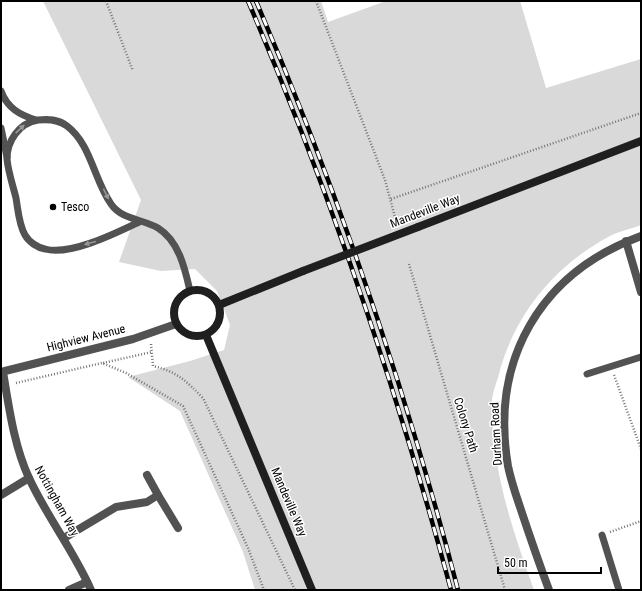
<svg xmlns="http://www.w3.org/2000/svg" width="642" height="591" font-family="'Roboto Condensed',sans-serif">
	<rect width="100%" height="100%" fill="#fff"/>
	<!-- green -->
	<path fill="#d9d9d9" d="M43,1H321L328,22L386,1H520L546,88L641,59V225C631,229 619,231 610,236C556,265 517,311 500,370C498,380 492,392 492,402C491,467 512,529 534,590H255L243,552L180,411L128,377L190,361L224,350L230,325L217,291L195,269L161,271L119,262L141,200Z"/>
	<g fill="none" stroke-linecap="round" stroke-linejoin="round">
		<!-- path -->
		<g stroke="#747474" stroke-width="2.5" stroke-dasharray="1 2" stroke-linecap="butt">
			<path d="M106,1L133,71"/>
			<path d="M316,1L385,180L395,217"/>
			<path d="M391,199L641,113"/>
			<path d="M409,264L505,590"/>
			<path d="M151,344L153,366C178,372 186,381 203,398L295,590"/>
			<path d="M103,363L152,352"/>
			<path d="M614,375L641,449"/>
			<path d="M16,383L102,363L126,373L183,406L248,548L264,590"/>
			<path d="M610,532L641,521"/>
		</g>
		<!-- service -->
		<g stroke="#525252" stroke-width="7">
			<path d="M1,91C7,108 20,115 36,120"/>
			<path d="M1,128L7,157"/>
			<path d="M139,222C116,233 70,256 45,249C38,248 29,242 25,235C19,225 18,210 16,198C13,186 8,171 7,159C7,141 19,123 38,120C48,119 58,119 67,126C91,144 94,180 111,204C122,220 143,219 158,228C179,241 185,269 190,291"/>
			<path d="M587,374L641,357"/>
			<path d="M602,535L619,590"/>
		</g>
		<!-- minor -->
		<g stroke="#525252" stroke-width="8">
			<path d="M626,241L641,292"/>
			<path d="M1,372L133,339L176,324"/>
			<path d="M3,372C9,407 14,446 29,478C47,517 74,551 91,590"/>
			<path d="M147,475L158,495"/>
			<path d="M1,495L29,478"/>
			<path d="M64,538L116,507L147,502L158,495L178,528"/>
			<path d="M69,590L87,582"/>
		</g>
		<!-- tertiary -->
		<path stroke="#525252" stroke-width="8" d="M549,590C539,563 530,537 521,510C516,495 511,481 508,466C490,360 540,273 641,236"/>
		<!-- secondary -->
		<g stroke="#1f1f1f" stroke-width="8">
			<path d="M418,227L641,141"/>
			<circle cx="197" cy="313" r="23"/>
			<path d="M219,305L303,271"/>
			<path d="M206,335L312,590"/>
		</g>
		<!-- rail casing -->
		<g stroke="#000" stroke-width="4.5">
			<g id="rail">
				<path d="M248,1C330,192 397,389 451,590"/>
				<path d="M256,1C338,192 406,389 458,590"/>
			</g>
		</g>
		<!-- rail -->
		<use href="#rail" stroke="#fff" stroke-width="3" stroke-dasharray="9" stroke-linecap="butt"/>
		<!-- secondary-bridge -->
		<path stroke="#1f1f1f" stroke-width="8" d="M303,271L418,227"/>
	</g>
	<!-- one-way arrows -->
	<defs><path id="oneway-solid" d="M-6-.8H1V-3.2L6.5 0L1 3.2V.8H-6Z"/></defs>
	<g fill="#979797">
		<use href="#oneway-solid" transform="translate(20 129) rotate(-43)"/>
		<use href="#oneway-solid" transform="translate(106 194) rotate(64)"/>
		<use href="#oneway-solid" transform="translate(90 243) rotate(165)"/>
	</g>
	<!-- markers -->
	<circle fill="#000" stroke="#fff" stroke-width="1.5" cx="53" cy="207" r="4"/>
	<g text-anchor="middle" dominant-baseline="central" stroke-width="3" stroke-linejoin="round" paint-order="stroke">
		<!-- poi labels -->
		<g font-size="12" fill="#000" stroke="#fff" text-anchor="start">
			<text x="61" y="207">Tesco</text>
		</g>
		<!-- street labels -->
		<g font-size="12" fill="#000" stroke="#fff">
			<text transform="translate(425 211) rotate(-21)">Mandeville Way</text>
			<text transform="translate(86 338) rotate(-14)">Highview Avenue</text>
			<text transform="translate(466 425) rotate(73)">Colony Path</text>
			<text transform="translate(496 434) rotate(-93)">Durham Road</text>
			<text transform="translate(57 501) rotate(61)">Nottingham Way</text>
			<text transform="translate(289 502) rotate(67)">Mandeville Way</text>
		</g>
	</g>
	<!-- border -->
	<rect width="642" height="591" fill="none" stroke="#000000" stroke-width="4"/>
	<!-- scale -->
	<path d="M498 567v6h103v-6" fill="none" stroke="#000000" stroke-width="2"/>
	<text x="504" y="567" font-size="12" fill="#000000" stroke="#ffffff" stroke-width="3" paint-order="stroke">50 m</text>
</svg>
